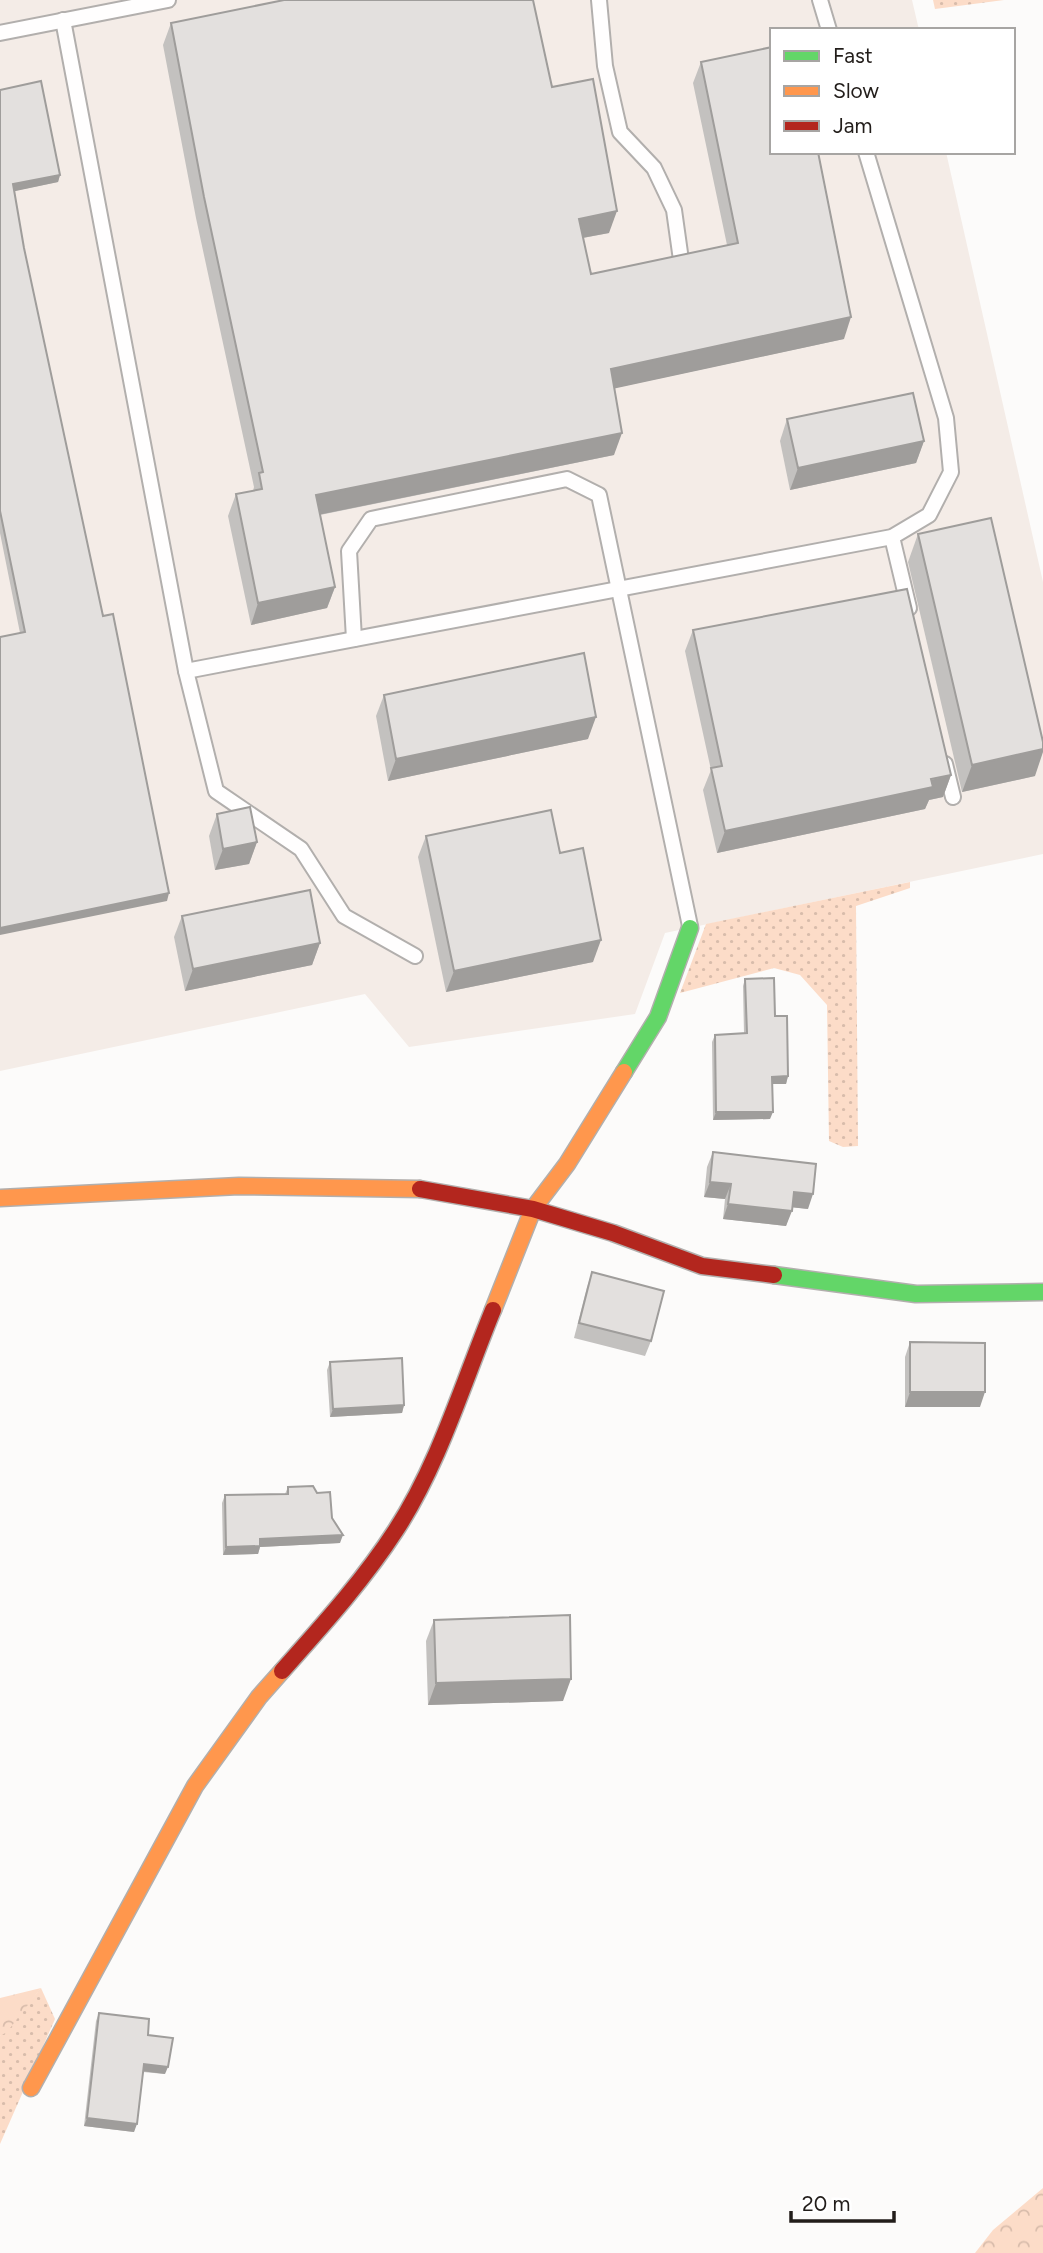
<svg xmlns="http://www.w3.org/2000/svg" width="1043" height="2253" font-family="Figtree,sans-serif">
	<defs>
		<pattern id="grass-dots" width="8" height="8" patternUnits="userSpaceOnUse" patternTransform="scale(1.75)"><rect width="8" height="8" fill="#fcdcc8"/><path d="M2 2h.1M6 6h.1" fill="none" stroke="#d8bcab" stroke-width="1.8" stroke-linecap="round"/></pattern>
		<pattern id="forest-crowns" width="20" height="18" patternUnits="userSpaceOnUse" patternTransform="scale(1.75)"><rect width="20" height="18" fill="#fcdcc8"/><path d="M2 6a3 3 0 1 1 6 0M12 15a3 3 0 1 1 6 0" fill="none" stroke="#d8bcab"/></pattern>
	</defs>
	<rect width="100%" height="100%" fill="#fcfbfa"/>
	<!-- built -->
	<path fill="#f4ece7" d="M0,0H912L919,30H772V152H946L1043,582V854L665,933L635,1014L409,1047L365,994L0,1071Z"/>
	<!-- grass -->
	<g fill="url(#grass-dots)">
		<path d="M933,0H1004L935,9Z"/>
		<path d="M910,882V888L856,906L858,1146L843,1147L829,1141L827,1005L800,975L774,968L680,993L706,924Z"/>
		<path d="M41,1988L55,2019L0,2144V2036Z"/>
	</g>
	<!-- forest -->
	<g fill="url(#forest-crowns)">
		<path d="M41,1988L7,2032L0,2036V1998Z"/>
		<path d="M1043,2188V2253H975L993,2230Z"/>
	</g>
	<g fill="none" stroke-linecap="round" stroke-linejoin="round">
		<!-- lane casing -->
		<g stroke="#b2afad" stroke-width="18">
			<g id="lane">
				<path d="M599,0L605,66L620,132L654,168L674,210L681,260"/>
				<path d="M820,0L829,30"/>
				<path d="M63,20L186,671L216,791L301,849L344,916L415,956"/>
				<path d="M0,33L168,0"/>
				<path d="M892,537L909,608"/>
				<path d="M354,639L349,551L371,519L567,479L599,495L690,926"/>
				<path d="M186,671L892,537L929,515L951,472L946,418L866,152"/>
				<path d="M945,764L953,797"/>
			</g>
		</g>
		<!-- fast casing -->
		<g stroke="#b2afad" stroke-width="19">
			<g id="fast">
				<path d="M624,1072L658,1017L690,928"/>
				<path d="M774,1275L916,1294L1043,1292"/>
			</g>
		</g>
		<!-- slow casing -->
		<g stroke="#b2afad" stroke-width="19">
			<g id="slow">
				<path d="M0,1198L239,1186L420,1189"/>
				<path d="M493,1310L533,1209L567,1164L624,1072"/>
				<path d="M31,2088L195,1786L259,1697L282,1671"/>
			</g>
		</g>
		<!-- jam casing -->
		<g stroke="#b2afad" stroke-width="19">
			<g id="jam">
				<path d="M420,1189L533,1209L613,1233L702,1266L774,1275"/>
				<path d="M282,1671C322,1626 363,1581 396,1530C439,1464 463,1383 493,1310"/>
			</g>
		</g>
		<!-- lane -->
		<use href="#lane" stroke="#fffefe" stroke-width="14"/>
		<!-- fast -->
		<use href="#fast" stroke="#63d668" stroke-width="16"/>
		<!-- slow -->
		<use href="#slow" stroke="#ff974d" stroke-width="16"/>
		<!-- jam -->
		<use href="#jam" stroke="#b3261e" stroke-width="16"/>
	</g>
	<!-- wall -->
	<g fill="#c3c1bf">
		<path d="M171,23L552,87L609,233L583,238L591,274L727,245L693,83L701,62L844,339L614,388V455L320,515L335,587L327,608L251,625L228,516L236,494L253,491L254,487L196,218L163,45Z"/>
		<path d="M0,90L60,175L58,182L14,191L24,248L103,616L167,901L20,633L0,533Z"/>
		<path d="M787,419L924,441L916,463L790,490L780,441Z"/>
		<path d="M918,534L1035,776L962,792L908,562Z"/>
		<path d="M693,630L951,775L943,797L929,800L925,809L717,853L703,790L711,770L685,651Z"/>
		<path d="M384,695L588,739L388,781L376,716Z"/>
		<path d="M217,814L257,842L249,864L215,870L209,836Z"/>
		<path d="M426,836L560,853L593,962L446,992L418,857Z"/>
		<path d="M182,916L320,943L312,965L185,991L174,937Z"/>
		<path d="M745,979L775,1016L788,1076L786,1084H772L770,1119L713,1120L712,1042L715,1035L744,1034L743,986Z"/>
		<path d="M713,1152L808,1209L792,1207L786,1226L723,1219L725,1199L704,1197L707,1167Z"/>
		<path d="M592,1272L651,1341L645,1356L574,1338L587,1287Z"/>
		<path d="M910,1342L980,1407H905V1357Z"/>
		<path d="M330,1362L404,1405L402,1413L330,1417L327,1370Z"/>
		<path d="M288,1487L332,1518L340,1543L260,1547L258,1554L223,1555L222,1503L225,1495L285,1494Z"/>
		<path d="M434,1620L563,1701L428,1705L426,1641Z"/>
		<path d="M99,2013L165,2074L143,2072L134,2132L84,2126L96,2021Z"/>
	</g>
	<!-- shaded-wall -->
	<g fill="#9f9d9b">
		<path d="M60,175L58,182L11,192L13,184Z"/>
		<path d="M617,211L609,233L571,240L579,219Z"/>
		<path d="M851,317L844,339L603,391L611,369Z"/>
		<path d="M622,433L614,455L308,517L316,495Z"/>
		<path d="M924,441L916,463L790,490L798,468Z"/>
		<path d="M335,587L327,608L251,625L258,603Z"/>
		<path d="M596,717L588,739L388,781L396,759Z"/>
		<path d="M1043,749V752L1035,776L962,792L972,765Z"/>
		<path d="M951,775L943,797L929,800L925,809L717,853L725,831Z"/>
		<path d="M257,842L249,864L215,870L223,849Z"/>
		<path d="M169,893L167,901L0,935V928Z"/>
		<path d="M601,940L593,962L446,992L454,971Z"/>
		<path d="M320,943L312,965L185,991L193,969Z"/>
		<path d="M788,1076L786,1084H769L772,1077Z"/>
		<path d="M716,1112H773L770,1119L713,1120Z"/>
		<path d="M710,1182L731,1184L725,1199L704,1197Z"/>
		<path d="M794,1192L813,1194L808,1209L789,1207Z"/>
		<path d="M728,1204L792,1211L786,1226L723,1219Z"/>
		<path d="M910,1392H985L980,1407H905Z"/>
		<path d="M404,1405L402,1413L330,1417L333,1409Z"/>
		<path d="M343,1535L340,1543L260,1547L258,1554L223,1555L226,1547L260,1539Z"/>
		<path d="M571,1679L563,1701L428,1705L436,1683Z"/>
		<path d="M144,2064L168,2067L165,2074L141,2071Z"/>
		<path d="M87,2118L137,2124L134,2132L84,2126Z"/>
	</g>
	<!-- building -->
	<g fill="#e3e0de" stroke="#9f9d9b" stroke-width="2">
		<path d="M284,0H533L552,87L593,79L617,211L579,219L591,274L738,243L701,62L772,47V152H818L851,317L611,369L622,433L316,495L335,587L258,603L236,494L262,489L259,473L263,472L204,197L171,23Z"/>
		<path d="M41,81L60,175L13,184L24,248L103,616L113,614L169,893L0,928V637L25,632L0,511V90Z"/>
		<path d="M913,393L924,441L798,468L787,419Z"/>
		<path d="M991,518L1043,742V749L972,765L918,534Z"/>
		<path d="M907,589L951,775L931,779L933,787L725,831L711,768L722,766L693,630Z"/>
		<path d="M584,653L596,717L396,759L384,695Z"/>
		<path d="M250,807L257,842L223,849L217,814Z"/>
		<path d="M551,810L560,853L583,848L601,940L454,971L426,836Z"/>
		<path d="M310,890L320,943L193,969L182,916Z"/>
		<path d="M774,978L775,1016H787L788,1076L772,1077L773,1112H716L715,1035L747,1033L745,979Z"/>
		<path d="M713,1152L816,1164L813,1194L794,1192L792,1211L728,1204L731,1184L710,1182Z"/>
		<path d="M592,1272L664,1291L651,1341L579,1323Z"/>
		<path d="M910,1342L985,1343V1392H910Z"/>
		<path d="M402,1358L404,1405L333,1409L330,1362Z"/>
		<path d="M313,1486L317,1493L330,1492L332,1518L343,1535L260,1539V1546L226,1547L225,1495L288,1494V1487Z"/>
		<path d="M570,1615L571,1679L436,1683L434,1620Z"/>
		<path d="M99,2013L149,2019L148,2035L173,2038L168,2067L144,2064L137,2124L87,2118Z"/>
	</g>
	<!-- legend -->
	<rect x="770" y="28" width="245" height="126" fill="#ffffff" stroke="#a7a5a3" stroke-width="2"/>
	<rect x="784" y="51" width="35" height="10" fill="#63d668" stroke="#a7a5a3" stroke-width="2"/>
	<text x="833" y="63" font-size="21" fill="#221d1a">Fast</text>
	<rect x="784" y="86" width="35" height="10" fill="#ff974d" stroke="#a7a5a3" stroke-width="2"/>
	<text x="833" y="98" font-size="21" fill="#221d1a">Slow</text>
	<rect x="784" y="121" width="35" height="10" fill="#b3261e" stroke="#a7a5a3" stroke-width="2"/>
	<text x="833" y="133" font-size="21" fill="#221d1a">Jam</text>
	<!-- scale -->
	<path d="M791 2211v10h103v-10" fill="none" stroke="#221d1a" stroke-width="3.5"/>
	<text x="802" y="2211" font-size="21" fill="#221d1a" stroke="#ffffff" stroke-width="5" paint-order="stroke">20 m</text>
</svg>
